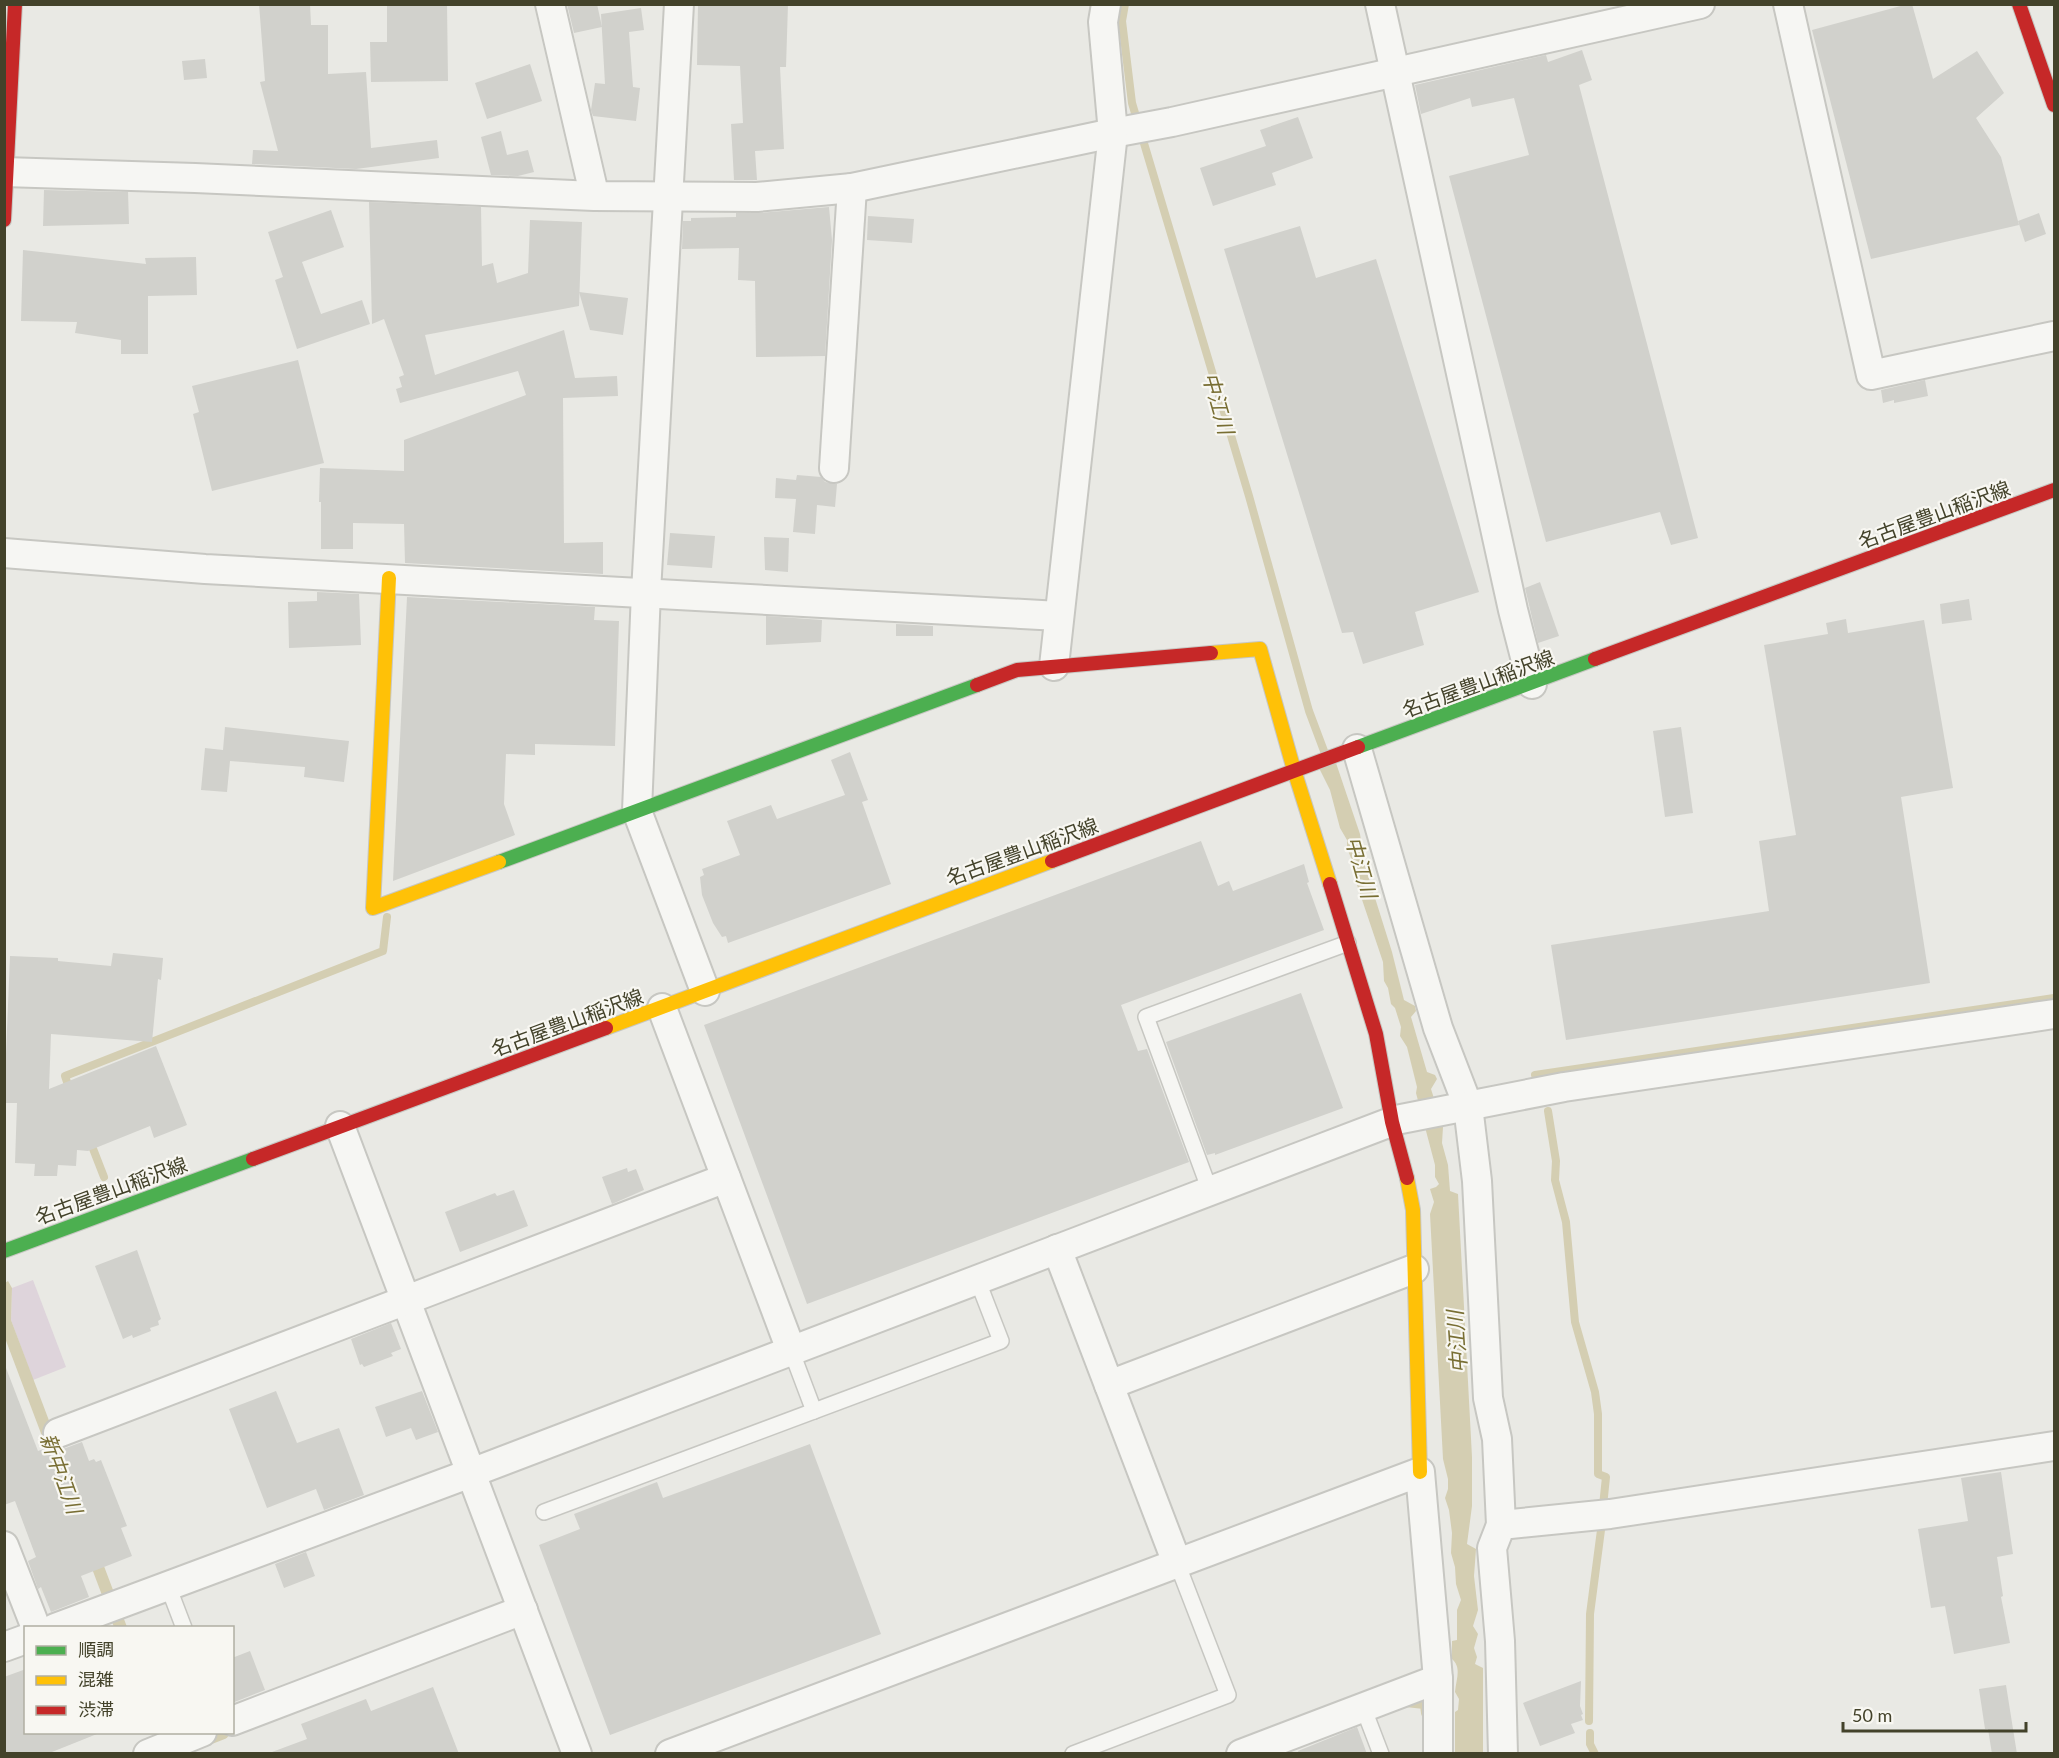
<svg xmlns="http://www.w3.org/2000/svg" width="2059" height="1758" font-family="Lato,'Noto Sans JP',sans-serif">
	<rect width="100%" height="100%" fill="#e9e9e4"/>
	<!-- green -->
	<path fill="#ded4db" d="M33,1280L66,1367L33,1380L11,1320L12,1288Z"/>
	<!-- water -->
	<g fill="#d4ceb2">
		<path d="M1335,760L1360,834L1365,866L1392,952L1404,1000L1415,1006L1416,1011L1411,1017L1427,1072L1435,1075L1437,1079L1431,1089L1443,1127L1442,1143L1448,1165L1450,1191L1458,1194L1472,1457V1506L1467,1544L1476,1549L1474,1576L1478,1610L1473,1626L1478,1634L1474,1648L1477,1657L1475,1664L1483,1668V1753H1455V1712L1458,1710L1459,1699L1455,1692C1456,1679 1462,1668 1452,1659V1641L1457,1640V1610L1461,1600L1456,1584L1455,1567L1451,1553L1452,1533L1449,1510L1445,1498L1448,1489V1479L1443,1459L1430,1214L1434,1202L1430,1189L1436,1187L1439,1184L1435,1177V1165L1416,1093L1417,1087L1407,1047L1400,1036L1401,1027L1395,1008L1391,1004L1388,988L1384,981L1383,962L1351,867L1353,863L1347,848V840L1340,828L1330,790L1318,766Z"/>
		<path d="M8,1281L12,1288L11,1320L127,1627H114L5,1338V1283Z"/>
	</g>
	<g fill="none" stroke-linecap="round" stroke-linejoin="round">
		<!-- stream -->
		<g stroke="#d4ceb2" stroke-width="8">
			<path d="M1125,4L1122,21L1132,103L1249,496L1309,711L1324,751"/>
			<path d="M1535,1075L2054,998"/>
			<path d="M70,1091L65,1076L383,951L387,917"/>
			<path d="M1548,1111L1556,1161L1555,1180L1566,1222L1575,1322L1595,1392L1598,1414V1474L1606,1477L1603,1506"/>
			<path d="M90,1141L104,1177"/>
			<path d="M1406,1703L1424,1705L1425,1713"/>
			<path d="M1589,1721L1590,1614L1601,1530"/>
			<path d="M1590,1733V1744L1595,1754"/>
			<path d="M206,1742L224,1735"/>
		</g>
	</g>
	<!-- building -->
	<g fill="#d1d1cc">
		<path d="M259,4H310L311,25H328V74L366,72L371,148L437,140L439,158L356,169L252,164L253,150L278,151L260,82L265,81Z"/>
		<path d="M387,4H447L448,81L371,82L370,42H387Z"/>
		<path d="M567,4H597L602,27L574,33Z"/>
		<path d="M698,4H788L786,67H780L784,149L755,151L757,180H734L731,124L743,123L740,66L697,65Z"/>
		<path d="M1908,4H1912L1933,79L1977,51L2004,93L1976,118L2001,157L2019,225L1871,259L1812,30Z"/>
		<path d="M641,8L644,30L629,32L633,87L640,88L636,121L593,116L591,110L595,83L605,84L601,14Z"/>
		<path d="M1582,50L1592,80L1579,85L1698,538L1671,545L1660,512L1546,542L1449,176L1529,155L1514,98L1472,107L1470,98L1421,114L1415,85L1546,55L1548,62Z"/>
		<path d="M205,59L207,78L184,80L182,61Z"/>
		<path d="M530,64L542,101L487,119L475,83Z"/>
		<path d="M1298,117L1313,158L1272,173L1276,185L1213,206L1200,168L1266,146L1260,130Z"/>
		<path d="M501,131L507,155L528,150L534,172L518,176L491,175L481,137Z"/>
		<path d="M44,190L128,192L129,224L43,226Z"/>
		<path d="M369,202L481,207L482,266L493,263L497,283L528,273L530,220L582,222L579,306L425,335L435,375L564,330L575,378L617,376L618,396L563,398L564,543L603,542V574L405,563L404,524L353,523V549H321V502H319L320,468L404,471V440L526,395L518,371L400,403L396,389L402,387L399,377L404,375L384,319L372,324Z"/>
		<path d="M829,207L832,240L825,356L756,357L755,281L738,280L739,248L682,249L683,221H691V218L736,217V213H758Z"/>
		<path d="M331,210L344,247L302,262L321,314L362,300L370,324L297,349L275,280L283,277L268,232Z"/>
		<path d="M2039,213L2046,234L2025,242L2018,221Z"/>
		<path d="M868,216L914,219L912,243L867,240Z"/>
		<path d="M1300,226L1316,278L1376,259L1479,592L1415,612L1424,645L1363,664L1353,632L1342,633L1224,249Z"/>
		<path d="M23,250L146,264L145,258L196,257L197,295L148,296V354H121V340L75,333L77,322L21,321Z"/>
		<path d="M579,292L628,298L623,335L590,330Z"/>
		<path d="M298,360L324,463L212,491L193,414L199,412L192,386Z"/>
		<path d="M1925,380L1928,396L1894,403V400L1883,403L1881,390Z"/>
		<path d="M797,475L821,477L825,482L837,484L835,507L817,505L815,534L793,532L796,499L775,498L776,478L796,480Z"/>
		<path d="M670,533L715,536L712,568L667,565Z"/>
		<path d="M764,537L789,538L788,572L765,570Z"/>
		<path d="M1540,582L1559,636L1538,643L1525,588Z"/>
		<path d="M317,592L359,594L361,645L289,648L288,602L317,601Z"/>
		<path d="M407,597L595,607L594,620L619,621L615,746L535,744V755L506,754L504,804L515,835L393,881Z"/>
		<path d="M1969,599L1972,620L1942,624L1940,604Z"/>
		<path d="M766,616L822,620L821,642L766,645Z"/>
		<path d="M1846,619L1848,633L1924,620L1953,788L1901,797L1930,983L1566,1040L1551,945L1769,911L1759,841L1796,835L1764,645L1828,634L1826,623Z"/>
		<path d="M896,624L933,626V636H896Z"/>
		<path d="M225,727L349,741L344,782L304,777L305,767L230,761L227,792L201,790L205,748L223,750Z"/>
		<path d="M1681,727L1693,813L1665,817L1653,731Z"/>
		<path d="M850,752L868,800L862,802L891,884L728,943L726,936L722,937L713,923L702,895L700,877L704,875L702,869L740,855L727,821L771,805L777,819L845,795L831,760Z"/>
		<path d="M1201,841L1218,886L1229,881L1233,891L1304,864L1309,882L1307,883L1324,930L1121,1005L1138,1051L1147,1049L1189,1162L807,1304L704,1025Z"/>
		<path d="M113,953L163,958L161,980L158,979L152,1042L51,1034L49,1089L156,1046L187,1125L154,1138L150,1126L88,1151L77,1150L76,1166L58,1165L57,1176H34L35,1164L15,1163L17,1103H4L10,956L58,958V961L111,966Z"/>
		<path d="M1301,993L1343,1108L1215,1155V1153L1207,1155L1166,1042Z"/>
		<path d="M627,1168L628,1172L636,1169L644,1190L612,1204L602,1177Z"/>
		<path d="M514,1190L528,1226L460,1252L445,1212L495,1193L497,1196Z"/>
		<path d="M137,1250L161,1319L158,1321L159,1325L150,1328L151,1331L133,1338L132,1335L123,1339L95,1266Z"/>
		<path d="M391,1323L401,1349L391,1353L393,1356L364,1367L362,1364L360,1365L351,1339Z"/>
		<path d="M4,1368H6L38,1451L49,1447L56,1449H63L82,1442L89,1461L94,1459L96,1462L101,1460L127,1526L121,1528L132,1556L81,1576L89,1597L51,1612L41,1587L38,1589L28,1561L36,1557L15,1501L4,1505Z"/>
		<path d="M276,1391L297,1443L339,1428L364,1495L324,1510L316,1489L267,1508L229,1409Z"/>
		<path d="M422,1391L438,1432L416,1440L411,1428L386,1437L375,1407Z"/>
		<path d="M810,1444L881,1634L610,1735L539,1545L580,1529L574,1514L657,1482L663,1498Z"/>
		<path d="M2001,1472L2013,1554L1997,1557L2003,1596L2001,1597L2010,1643L1954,1654L1945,1606L1931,1608L1918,1529L1968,1521L1961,1478Z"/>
		<path d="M306,1552L315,1576L284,1588L275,1564Z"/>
		<path d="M250,1651L265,1690L232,1703V1658Z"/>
		<path d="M26,1669V1732H97V1734L47,1754H4V1677Z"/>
		<path d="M1581,1681L1580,1706L1583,1714L1581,1715L1583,1720L1571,1724L1575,1733L1540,1746L1523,1703Z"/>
		<path d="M2006,1685L2017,1754H1992L1988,1729H1985L1979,1689Z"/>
		<path d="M433,1687L459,1754H272V1752L307,1739L301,1724L366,1699L371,1711Z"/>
		<path d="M1357,1727L1367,1754H1299L1298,1751Z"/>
	</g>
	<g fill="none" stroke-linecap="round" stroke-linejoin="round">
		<!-- lane casing -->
		<g stroke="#c7c7c2" stroke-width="18">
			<g id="lane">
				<path d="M1210,1191L1146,1017L1348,943"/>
				<path d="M791,1350L814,1411"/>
				<path d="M544,1512L1001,1341L977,1279"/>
				<path d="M168,1586L184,1628"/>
				<path d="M1363,1707L1381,1754"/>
				<path d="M1073,1754L1228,1695L1177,1563"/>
			</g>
		</g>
		<!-- street casing -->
		<g stroke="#c7c7c2" stroke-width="32">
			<g id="street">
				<path d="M550,4L592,185"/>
				<path d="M679,4L646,592L637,811L705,991"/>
				<path d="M1380,4L1513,610L1532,684"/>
				<path d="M1788,4L1871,375L2054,336"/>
				<path d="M4,172L195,178L594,196L757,197L852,188L1113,133L1172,122L1700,4"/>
				<path d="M834,468L852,188"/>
				<path d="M4,553L205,569L1059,616"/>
				<path d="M1054,666L1113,133L1103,22L1106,4"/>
				<path d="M1357,749L1438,1028L1468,1106L1477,1181L1488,1398L1497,1439L1501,1525"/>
				<path d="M662,1008L791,1350"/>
				<path d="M340,1126L577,1754"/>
				<path d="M1057,1249L1177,1563"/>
				<path d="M1109,1385L1414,1269"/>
				<path d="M58,1433L726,1178"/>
				<path d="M4,1546L36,1628"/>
				<path d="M55,1628L471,1473L1396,1120L1564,1087L2054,1014"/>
				<path d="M4,1647L26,1639"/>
				<path d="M232,1721L523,1610"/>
				<path d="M148,1754L202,1732"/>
				<path d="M670,1754L1420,1472L1438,1679V1754"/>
				<path d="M1241,1754L1438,1679"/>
				<path d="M1503,1754L1500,1641L1492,1548L1501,1525L1610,1514L2054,1446"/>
			</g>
		</g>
		<!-- fast casing -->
		<g stroke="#c7c7c2" stroke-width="16">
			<g id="fast">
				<path d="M1358,747L1595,659"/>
				<path d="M499,862L977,685"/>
				<path d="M4,1251L253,1159"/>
			</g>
		</g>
		<!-- slow casing -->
		<g stroke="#c7c7c2" stroke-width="16">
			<g id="slow">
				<path d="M389,578L373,908L499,862"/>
				<path d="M1211,653L1260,649L1294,770L1330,884"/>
				<path d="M606,1028L1052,861"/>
				<path d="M1407,1178L1413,1210L1420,1472"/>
			</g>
		</g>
		<!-- jam casing -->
		<g stroke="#c7c7c2" stroke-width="16">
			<g id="jam">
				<path d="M2019,4L2054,105"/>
				<path d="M4,220L15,4"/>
				<path d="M1595,659L2054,490"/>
				<path d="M977,685L1017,670L1211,653"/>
				<path d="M1052,861L1358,747"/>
				<path d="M1330,884L1376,1034L1392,1122L1407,1178"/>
				<path d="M253,1159L606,1028"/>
			</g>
		</g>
		<!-- lane -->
		<use href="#lane" stroke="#f6f6f3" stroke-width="15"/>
		<!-- street -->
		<use href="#street" stroke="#f6f6f3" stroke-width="28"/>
		<!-- fast -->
		<use href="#fast" stroke="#4caf50" stroke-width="14"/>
		<!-- slow -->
		<use href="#slow" stroke="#ffc107" stroke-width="14"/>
		<!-- jam -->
		<use href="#jam" stroke="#c62828" stroke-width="14"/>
	</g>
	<g text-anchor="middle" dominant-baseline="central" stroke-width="4.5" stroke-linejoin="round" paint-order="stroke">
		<!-- street labels -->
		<g font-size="20" fill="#43422a" stroke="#f8f7f2">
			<text transform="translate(1934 514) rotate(-20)">名古屋豊山稲沢線</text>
			<text transform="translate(1478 683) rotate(-20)">名古屋豊山稲沢線</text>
			<text transform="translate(1022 851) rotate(-20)">名古屋豊山稲沢線</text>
			<text transform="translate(567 1022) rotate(-20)">名古屋豊山稲沢線</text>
			<text transform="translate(111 1190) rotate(-20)">名古屋豊山稲沢線</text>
		</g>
		<!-- water labels -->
		<g font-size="21" font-style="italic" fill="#786e33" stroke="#f8f7f2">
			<text transform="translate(1219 403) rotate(74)">中江川</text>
			<text transform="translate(1362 867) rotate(74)">中江川</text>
			<text transform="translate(1456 1342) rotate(-94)">中江川</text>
			<text transform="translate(62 1473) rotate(70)">新中江川</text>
		</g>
	</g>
	<!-- border -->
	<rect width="2059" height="1758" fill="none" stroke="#43422a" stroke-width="12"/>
	<!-- legend -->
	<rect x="24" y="1626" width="210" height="108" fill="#f8f7f2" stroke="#b0afa2" stroke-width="1.5"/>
	<rect x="36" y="1646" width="30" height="9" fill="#4caf50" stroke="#b0afa2" stroke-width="1.5"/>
	<text x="78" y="1656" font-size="18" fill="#43422a">順調</text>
	<rect x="36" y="1676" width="30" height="9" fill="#ffc107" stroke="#b0afa2" stroke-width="1.5"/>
	<text x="78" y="1686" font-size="18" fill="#43422a">混雑</text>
	<rect x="36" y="1706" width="30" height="9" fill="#c62828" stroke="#b0afa2" stroke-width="1.5"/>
	<text x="78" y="1716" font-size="18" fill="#43422a">渋滞</text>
	<!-- scale -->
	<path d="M1843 1722v9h183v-9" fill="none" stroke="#43422a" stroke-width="3"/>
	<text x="1852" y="1722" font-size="18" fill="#43422a" stroke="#f8f7f2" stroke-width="4.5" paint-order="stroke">50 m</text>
</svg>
